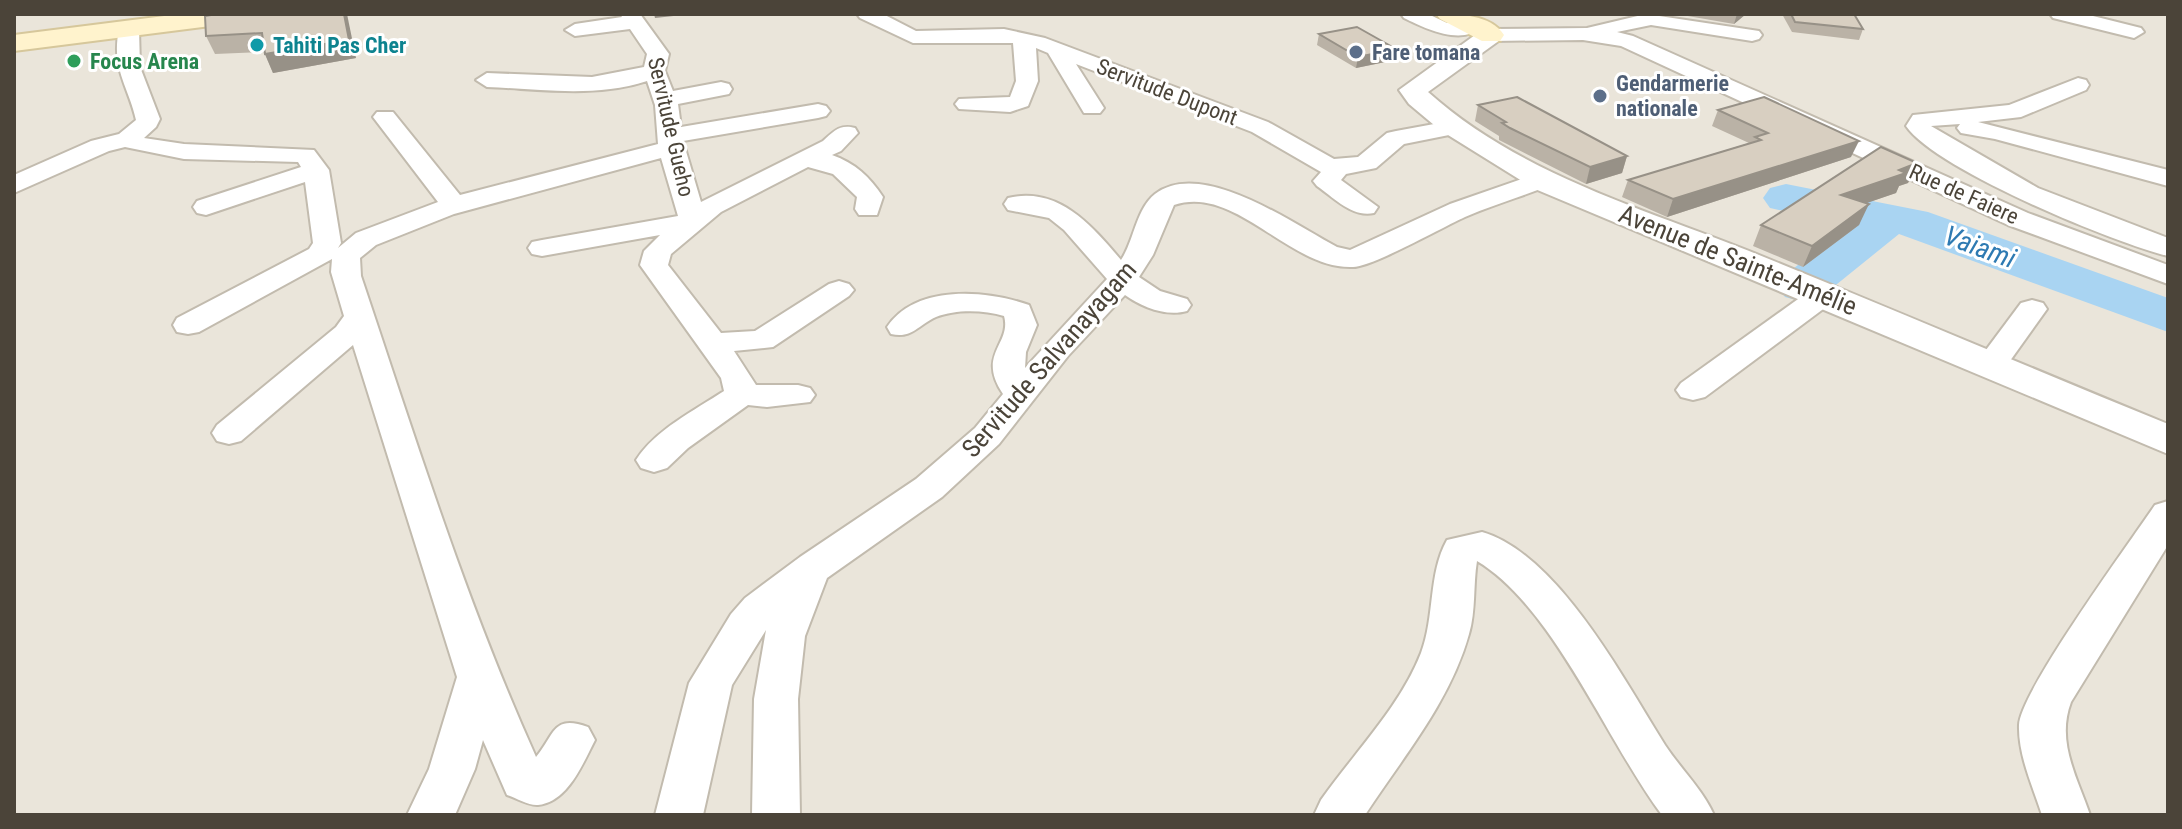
<svg xmlns="http://www.w3.org/2000/svg" width="2182" height="829" font-family="'Roboto Condensed',sans-serif">
	<rect width="100%" height="100%" fill="#f6f3ec"/>
	<!-- residential -->
	<rect fill="#eae5da" x="14" y="14" width="2154" height="801"/>
	<g fill="none" stroke-linecap="round" stroke-linejoin="round">
		<!-- river -->
		<path fill="#a9d4f2" fill-rule="evenodd" d="M1786,184L1928,212L2168,298V332L1899,234L1821,297L1803,302L1785,297L1777,286L1785,275L1850,225L1770,208L1763,198L1770,188Z"/>
		<!-- minor casing -->
		<g stroke="#c2bbae" stroke-width="4">
			<g id="minor">
				<path d="M620,14H640L669,54L665,71L673,91L721,82L729,84L732,89L729,94L678,104L681,127L818,104L826,106L830,111L826,116L818,118L683,141L701,202L823,141C834,131 840,124 855,128L858,133L841,151L832,155C855,163 870,177 883,197L877,215H859L855,209L857,197L833,174L808,167L721,212L671,254L668,265L721,333L755,331L829,284L839,281L849,284L854,290L849,296L773,347L734,351L756,385H798L810,388L815,395L810,402L767,407L748,405L688,448L667,468L654,472L641,468L636,460C655,430 695,410 724,391L721,378L640,265L644,251L660,235L542,256L532,254L528,248L532,242L542,240L678,216L661,158L454,214L376,245L360,258L361,276C415,437 466,602 536,757C555,734 553,714 588,727L595,740C583,763 568,802 538,805C529,806 516,798 507,795L483,740L475,769L455,815H407L429,769L457,677L353,345L241,441L229,444L217,441L212,433L217,425L336,327L344,316L331,272L332,259L199,332L188,334L177,332L173,325L177,318L309,249L313,243L305,182L206,215L197,213L193,207L197,201L301,167L298,162L184,159L125,147L109,151L14,193V175L91,141L119,134L136,120C128,85 111,69 119,29L129,23L139,29L140,67L160,119L156,127L144,138L184,144L314,150L329,170L341,243L338,248L356,233L438,202L373,117L377,112H393L460,195L658,144L655,105L647,81C595,98 540,89 487,87L476,80L487,73L592,77L644,67L647,54L630,29L575,36L565,30L575,24L622,17Z"/>
				<path d="M857,14H883L916,31L1004,29L1045,38L1268,122L1334,159L1358,157L1387,133L1396,131L1456,120L1464,122L1468,127L1464,132L1404,144L1376,168L1346,174L1341,180L1378,207L1374,213C1353,218 1334,198 1317,186L1313,181L1321,172L1252,132L1076,64L1104,108L1100,113H1084L1048,53L1036,48L1038,81L1028,106L1010,112L959,109L955,104L959,99L1010,97L1016,81L1013,43H913L860,18Z"/>
				<path d="M1401,14H1428L1447,23L1472,20L1482,26C1463,47 1424,28 1404,18Z"/>
				<path d="M1646,14L1759,31L1762,35L1759,39L1752,41L1651,25L1617,32L1633,36L2028,213L2168,265V284L2008,225L1621,46L1583,40L1491,41L1481,35L1491,29L1587,28Z"/>
				<path d="M2050,14H2085L2141,28L2144,32L2134,38L2053,18Z"/>
				<path d="M2078,78L2086,80L2089,85L2086,90L2021,117L1978,122L2168,170V186L1995,139L1961,133L1957,128L1960,124L1931,126L2038,188L2168,238V256C2114,243 1935,169 1906,126L1913,115L2009,105Z"/>
				<path d="M1542,172L1551,175L1555,180L1551,185C1523,196 1493,205 1465,217C1443,227 1372,267 1353,267C1290,270 1236,184 1174,205L1153,255L1139,277L1160,291L1187,299L1191,305L1187,311C1166,317 1142,307 1125,295L1068,356L999,444L942,497L827,578L805,636L798,699L800,815H752L754,699L766,630L732,685L703,815H655L689,683L731,614L745,598L800,557L916,479L975,428L1003,394C976,354 1012,344 1004,316C984,310 956,309 936,317C918,325 912,339 891,334L887,327C916,284 986,290 1029,305L1037,325L1026,352L1025,368L1107,279L1064,230L1049,218L1008,210L1004,204L1008,198C1059,186 1092,226 1121,260C1134,241 1136,209 1155,194C1202,158 1293,224 1337,247L1350,250L1450,204Z"/>
				<path d="M1823,286L1834,289L1838,295L1834,301L1705,397L1693,400L1681,397L1676,390L1681,383L1812,289Z"/>
				<path d="M2032,300L2043,303L2047,309L2002,372L1991,375L1980,372L1975,365L1980,358L2021,303Z"/>
				<path d="M2168,501V545L2071,702C2056,742 2077,777 2090,815H2042C2033,787 2018,755 2019,725C2020,692 2130,542 2155,505Z"/>
				<path d="M1482,532C1558,554 1624,680 1665,745C1681,769 1702,789 1714,815H1662C1607,742 1554,607 1477,561C1473,585 1476,611 1469,634C1450,702 1403,757 1365,815H1314L1321,800C1354,753 1400,707 1421,653C1435,616 1428,574 1447,540Z"/>
			</g>
		</g>
		<!-- tertiary casing -->
		<g stroke="#c2bbae" stroke-width="4">
			<path id="tertiary" d="M1491,27L1500,30L1504,35L1500,40L1428,92C1523,177 1649,210 1764,257C1899,312 2033,369 2168,424V454L1535,189L1440,130L1409,104L1399,90L1482,30Z"/>
		</g>
		<!-- secondary casing -->
		<g stroke="#d6c79b" stroke-width="4">
			<g id="secondary">
				<path d="M180,14H255L251,19L242,22L14,51V35Z"/>
				<path d="M1436,14C1459,14 1490,14 1504,35L1500,41H1482L1440,19Z"/>
			</g>
		</g>
		<!-- minor -->
		<use href="#minor" fill="#fff" fill-rule="evenodd"/>
		<!-- tertiary -->
		<use href="#tertiary" fill="#fff" fill-rule="evenodd"/>
		<!-- secondary -->
		<use href="#secondary" fill="#fff3cd" fill-rule="evenodd"/>
	</g>
	<!-- wall -->
	<g fill="#bab2a6">
		<path d="M217,14L356,58L273,73L264,52L215,54L206,36Z"/>
		<path d="M1682,14H1746L1734,24L1682,15Z"/>
		<path d="M1782,14H1854L1863,29L1859,40L1792,32Z"/>
		<path d="M1319,34L1396,49L1395,60L1356,68L1317,45Z"/>
		<path d="M1478,105L1627,156L1622,173L1586,184L1499,140V136L1475,121Z"/>
		<path d="M1718,110L1851,157L1667,217L1622,197L1628,180L1749,143L1712,126Z"/>
		<path d="M1917,163L1908,183L1899,186L1896,193L1866,203L1859,225L1803,267L1753,246L1761,225Z"/>
	</g>
	<!-- shaded-wall -->
	<g fill="#979187">
		<path d="M344,14H347L356,58L273,73L265,54Z"/>
		<path d="M654,14H692L655,18Z"/>
		<path d="M1737,14H1746L1734,24Z"/>
		<path d="M1396,49L1395,60L1356,68L1358,57Z"/>
		<path d="M1859,141L1851,157L1667,217L1673,199Z"/>
		<path d="M1627,156L1622,173L1586,184L1590,167Z"/>
		<path d="M1917,163L1908,183L1899,186L1896,193L1832,215L1841,195Z"/>
		<path d="M1869,204L1859,225L1803,267L1812,246Z"/>
	</g>
	<!-- building -->
	<g fill="#d8cfc1" stroke="#979187" stroke-width="2">
		<path d="M217,14H344L349,40L265,54L262,33L206,36L205,16Z"/>
		<path d="M1791,14H1854L1863,29L1795,22Z"/>
		<path d="M1357,27L1396,49L1358,57L1319,34Z"/>
		<path d="M1517,97L1627,156L1590,167L1510,128L1502,123L1506,122L1478,105Z"/>
		<path d="M1764,97L1859,141L1673,199L1628,180L1761,140L1755,137L1768,133L1718,110Z"/>
		<path d="M1881,147L1917,163L1899,170L1906,173L1841,195L1869,204L1812,246L1761,225Z"/>
	</g>
	<!-- markers -->
	<circle fill="#0f9aa8" stroke="#fff" stroke-width="3" cx="257" cy="45" r="8"/>
	<g fill="#5c6f8a" stroke="#fff" stroke-width="3">
		<circle cx="1356" cy="52" r="8"/>
		<circle cx="1600" cy="96" r="8"/>
	</g>
	<circle fill="#2e9e5b" stroke="#fff" stroke-width="3" cx="74" cy="61" r="8"/>
	<g text-anchor="middle" dominant-baseline="central" stroke-width="6" stroke-linejoin="round" paint-order="stroke">
		<!-- far-culture labels -->
		<g font-size="22" font-weight="bold" fill="#0d838f" stroke="#fff" text-anchor="start">
			<text x="273" y="45">Tahiti Pas Cher</text>
		</g>
		<!-- far-service labels -->
		<g font-size="22" font-weight="bold" fill="#4e5e75" stroke="#fff" text-anchor="start">
			<text x="1372" y="52">Fare tomana</text>
			<text x="1616" y="83">Gendarmerie<tspan x="1616" dy="25">nationale</tspan></text>
		</g>
		<!-- far-leisure labels -->
		<g font-size="22" font-weight="bold" fill="#27864d" stroke="#fff" text-anchor="start">
			<text x="90" y="61">Focus Arena</text>
		</g>
		<!-- far-street labels -->
		<g font-size="22" fill="#4b4439" stroke="#fff">
			<text transform="translate(1167 92) rotate(21)">Servitude Dupont</text>
			<text transform="translate(671 127) rotate(77)">Servitude Gueho</text>
			<text transform="translate(1964 194) rotate(24)">Rue de Faiere</text>
		</g>
		<!-- street labels -->
		<g font-size="26" fill="#4b4439" stroke="#fff">
			<text transform="translate(1738 260) rotate(22)">Avenue de Sainte-Amélie</text>
			<text transform="translate(1049 359) rotate(-49)">Servitude Salvanayagam</text>
		</g>
		<!-- water labels -->
		<g font-size="28" font-style="italic" fill="#2e7ab2" stroke="#fff">
			<text transform="translate(1980 247) rotate(20)">Vaiami</text>
		</g>
	</g>
	<!-- border -->
	<rect width="2182" height="829" fill="none" stroke="#4b4439" stroke-width="32"/>
</svg>
